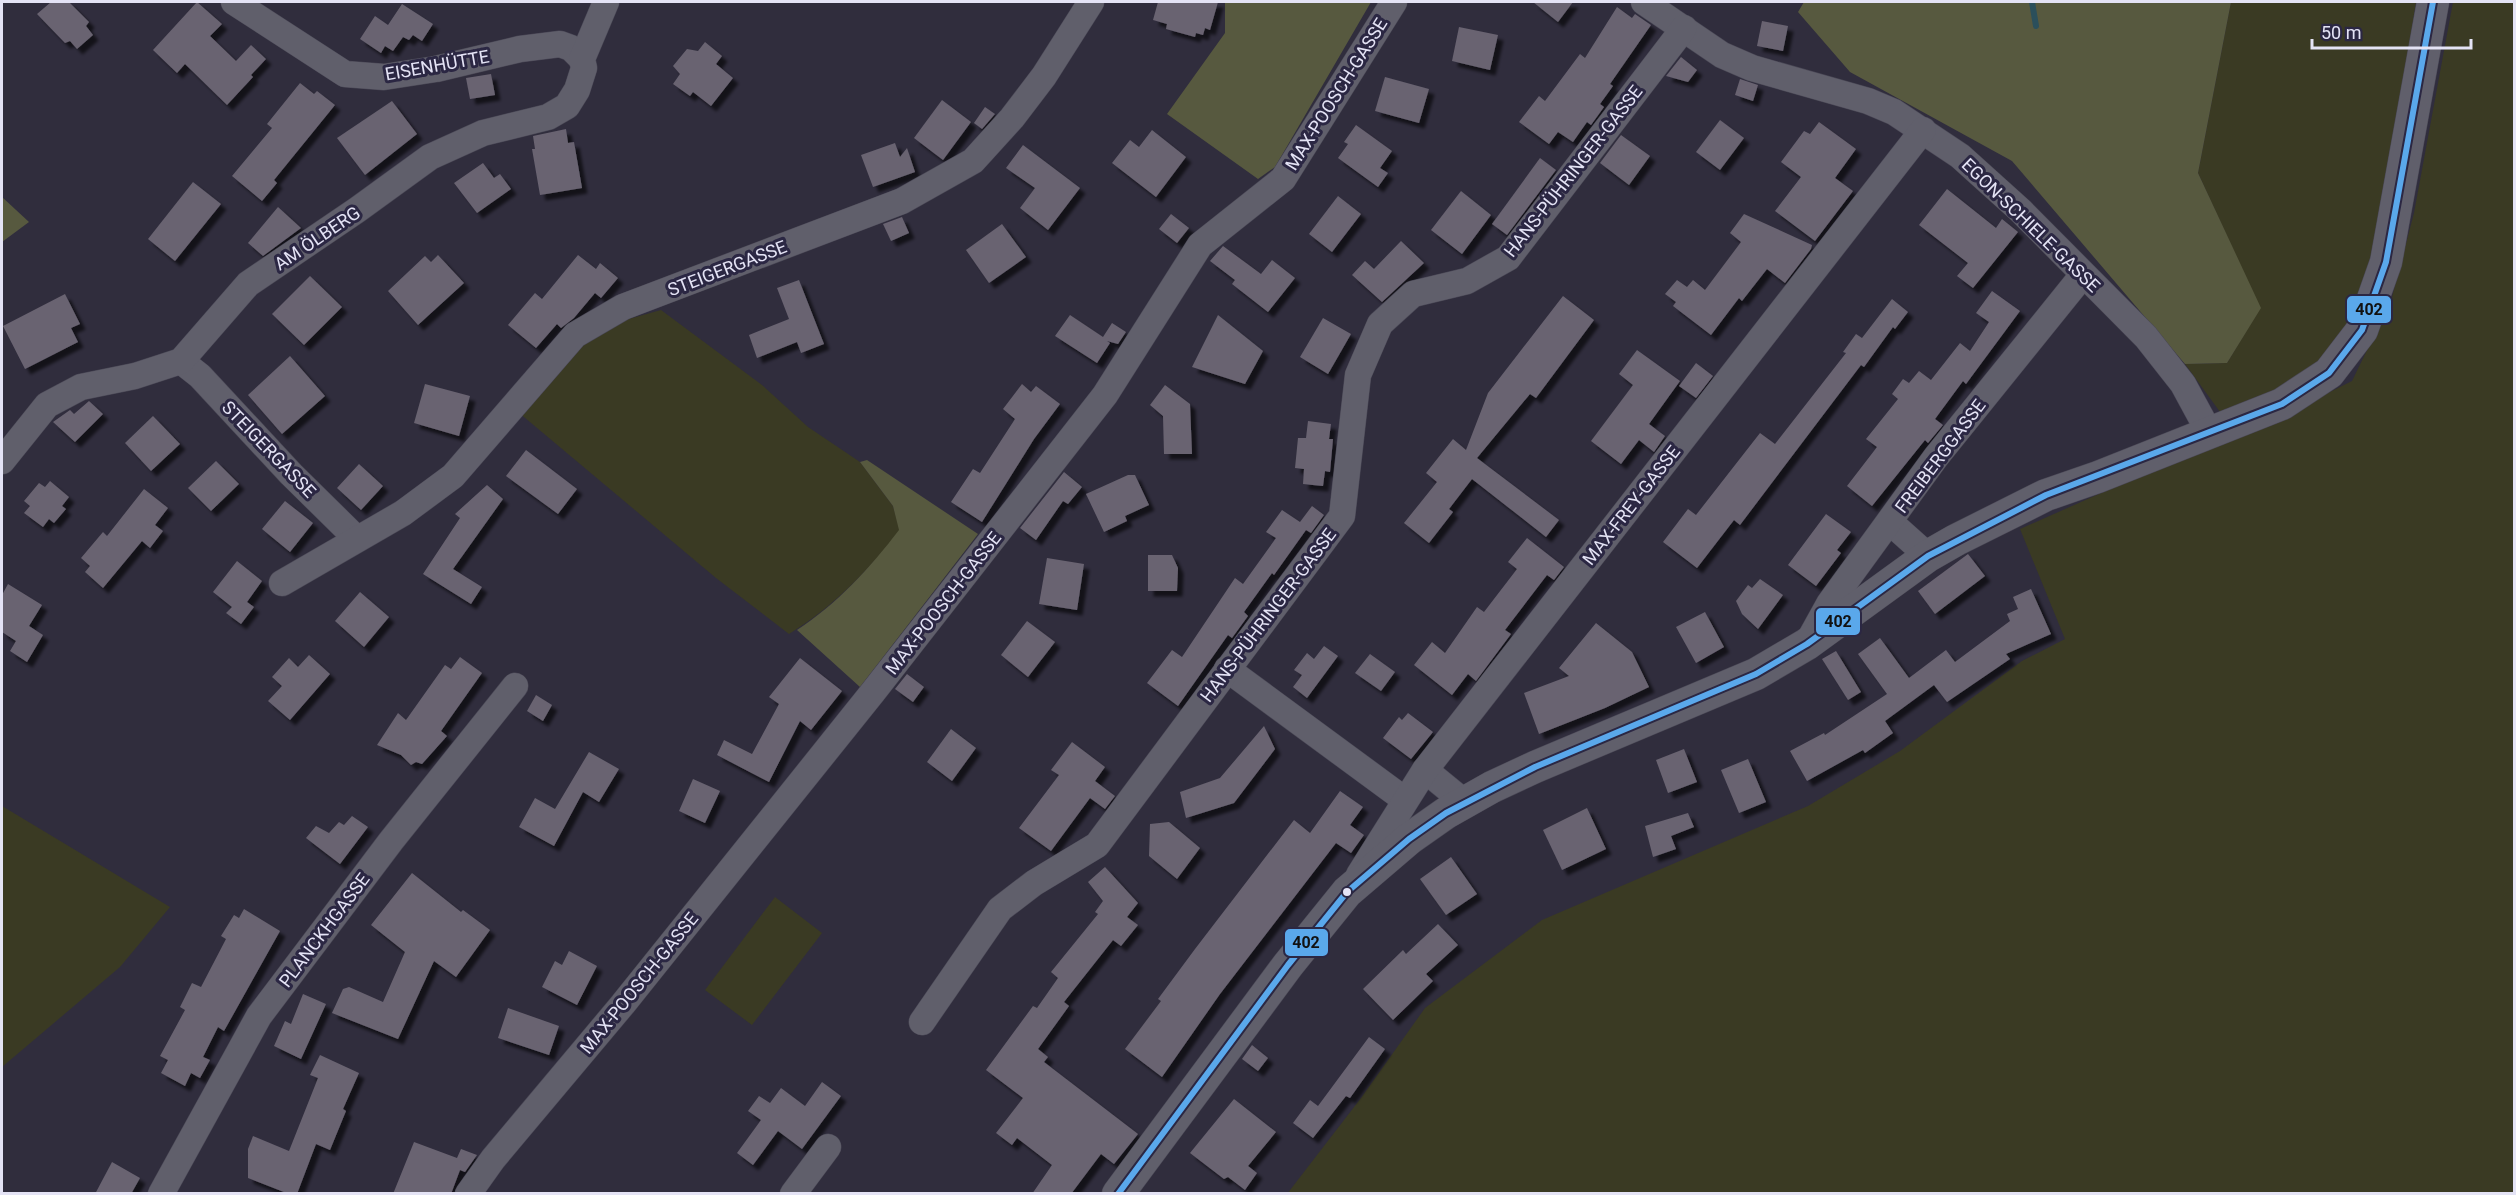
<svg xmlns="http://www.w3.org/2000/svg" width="2516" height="1195" font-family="Roboto,sans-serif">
	<defs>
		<filter id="shadow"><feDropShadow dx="5.5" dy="5.5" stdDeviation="1.5" flood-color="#0009"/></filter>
	</defs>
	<rect width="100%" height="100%" fill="#302d3d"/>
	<!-- green -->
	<g fill="#3a3a23">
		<path d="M2231,2H2416L2376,251L2353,327L2323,365L2288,390L2223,416L2185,364L2227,363L2260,308L2198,173Z"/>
		<path d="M2453,2H2514V1193L1287,1194L1361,1098L1425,1008L1542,920L1808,806L1900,751L2022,661L2065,639L2020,529L2230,436L2272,421L2352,381L2391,301L2414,213Z"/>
		<path d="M661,310L762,385L808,427L860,462L893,506L900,530C868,571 833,607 789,634L716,578L518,412L588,339L618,322Z"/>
		<path d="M2,806L170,907L120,967L2,1067Z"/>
		<path d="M775,897L822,933L752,1025L705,990Z"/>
	</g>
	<!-- forest -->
	<g fill="#57593f">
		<path d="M1225,2H1371L1275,167L1258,179L1167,114L1225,33Z"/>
		<path d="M1804,2H2231L2198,173L2261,308L2227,363L2185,364L2012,161L1850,72L1798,12Z"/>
		<path d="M2,197L29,222L2,242Z"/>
		<path d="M867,460L978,534L860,687L797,630C837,604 870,568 899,530L893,506L860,462Z"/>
	</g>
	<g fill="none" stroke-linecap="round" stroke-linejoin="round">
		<!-- stream -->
		<path stroke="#2b4f5b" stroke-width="6" d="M2032,2L2036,26"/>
	</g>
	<!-- building -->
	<g fill="#696371" filter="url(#shadow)">
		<path d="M51,2H69L89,22L86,26L93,35L77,49L70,41L65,43L37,14Z"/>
		<path d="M197,2L222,24L210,36L236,61L251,45L266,59L251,75L253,77L227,105L185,64L177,73L153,50Z"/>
		<path d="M1158,2H1218L1210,30L1205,28L1203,35L1196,33L1195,37L1166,29L1167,24L1153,20Z"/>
		<path d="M1533,2H1573L1558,22Z"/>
		<path d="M402,4L433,24L422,41L413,35L409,40L403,37L393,51L385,46L381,53L360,39L375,16L388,25Z"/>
		<path d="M1617,7L1632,18L1635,14L1651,25L1610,84L1613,86L1600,104L1604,107L1591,125L1587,122L1573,142L1558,132L1549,144L1519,122L1539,96L1545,101L1580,54L1585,58Z"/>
		<path d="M1762,21L1788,26L1783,51L1757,46Z"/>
		<path d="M1459,27L1498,35L1490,70L1452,61Z"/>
		<path d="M705,42L722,56L716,64L733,78L711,106L693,92L690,96L673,84L680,74L673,66L687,49L698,51Z"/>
		<path d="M1681,57L1697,70L1688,82L1666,76Z"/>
		<path d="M491,74L495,95L470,99L466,78Z"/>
		<path d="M1385,77L1429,89L1419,123L1375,111Z"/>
		<path d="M1740,79L1758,85L1753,101L1735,95Z"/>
		<path d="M300,83L314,94L317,91L335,105L274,180L277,183L262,201L232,176L272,128L267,124Z"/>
		<path d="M942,100L971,122L943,160L914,138Z"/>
		<path d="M392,101L417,134L365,175L337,138Z"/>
		<path d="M985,107L995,114L982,129L974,123Z"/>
		<path d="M1720,120L1744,138L1720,170L1696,152Z"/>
		<path d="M1819,122L1856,149L1835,178L1853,191L1815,241L1775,211L1801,177L1781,162L1804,131L1810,134Z"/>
		<path d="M1356,125L1392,151L1380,168L1388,173L1378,187L1338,158L1348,144L1344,142Z"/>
		<path d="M566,129L568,143L574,142L582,188L540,195L532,149H535L533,136Z"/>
		<path d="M1152,130L1186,157L1156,197L1112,163L1130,140L1139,147Z"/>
		<path d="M1621,135L1650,156L1629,185L1600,163Z"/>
		<path d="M895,143L900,157L907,148L915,172L873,187L861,155Z"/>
		<path d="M1023,145L1080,188L1048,230L1020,208L1035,188L1006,168Z"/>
		<path d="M1540,158L1556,170L1507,235L1492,224Z"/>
		<path d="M483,163L494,178L500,174L511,189L477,213L454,183Z"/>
		<path d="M193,182L221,204L175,261L148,239Z"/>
		<path d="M1947,189L1996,228L2002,219L2018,232L1973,288L1957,276L1968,263L1919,225Z"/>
		<path d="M1461,191L1491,215L1462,254L1431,230Z"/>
		<path d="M1338,196L1361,214L1332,252L1309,234Z"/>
		<path d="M278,207L301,228L263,256L248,243Z"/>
		<path d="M1171,214L1189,228L1177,243L1159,229Z"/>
		<path d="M1744,214L1812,245L1811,249L1785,283L1767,269L1742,301L1739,298L1711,335L1673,306L1676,302L1665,294L1677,280L1687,287L1693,280L1705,290L1741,242L1730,233Z"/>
		<path d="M902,217L909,233L891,241L883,224Z"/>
		<path d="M1002,224L1026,257L989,283L966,250Z"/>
		<path d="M1401,241L1424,263L1382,302L1352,275L1365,261L1374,269Z"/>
		<path d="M1223,246L1261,274L1272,260L1295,278L1268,312L1232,284L1235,280L1210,261Z"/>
		<path d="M438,255L464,283L418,325L388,291L425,256L431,262Z"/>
		<path d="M578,255L596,269L600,263L618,278L601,298L595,293L574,318L561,328L557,324L536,348L508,325L535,293L542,299Z"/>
		<path d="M310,276L342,307L304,345L272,314Z"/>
		<path d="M799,280L824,344L801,353L797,342L757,358L749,335L789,319L777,288Z"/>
		<path d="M1992,291L2020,311L1966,384L1963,381L1935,419L1943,425L1928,443L1925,440L1872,506L1847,486L1877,447L1866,439L1898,399L1892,394L1903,379L1909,383L1919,371L1931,380L1960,343L1970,351L1989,322L1976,313Z"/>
		<path d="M65,294L80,324L71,328L78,342L25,369L3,326Z"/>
		<path d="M1563,296L1594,320L1536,398L1530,394L1477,458L1559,520L1546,537L1472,479L1449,509L1453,512L1429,543L1404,523L1437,482L1426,473L1453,439L1466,450L1488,393Z"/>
		<path d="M1892,299L1908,312L1895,329L1893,327L1864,367L1861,365L1740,525L1734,520L1697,568L1663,542L1688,509L1696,515L1760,433L1775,444L1846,353L1843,352L1856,334L1862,338Z"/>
		<path d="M1070,315L1103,337L1112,323L1126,332L1118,344L1107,341L1110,343L1097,363L1055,336Z"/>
		<path d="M1218,315L1263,351L1245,384L1192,367Z"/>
		<path d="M1323,318L1351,334L1328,374L1300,357Z"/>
		<path d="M1637,350L1680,381L1649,424L1665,436L1654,452L1639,440L1621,464L1591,441L1633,385L1619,374Z"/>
		<path d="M290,356L325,396L282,434L248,395Z"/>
		<path d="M1696,363L1713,376L1696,398L1679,386Z"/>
		<path d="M425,384L470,396L459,436L414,423Z"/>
		<path d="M1022,384L1031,392L1036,386L1060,404L1034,439L982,522L951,502L973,469L980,473L1015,419L1003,409Z"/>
		<path d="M1165,385L1190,404L1192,454H1164L1163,416L1150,405Z"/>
		<path d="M89,401L103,414L75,442L53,422L70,410L74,414Z"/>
		<path d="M153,416L180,444L151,471L125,443Z"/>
		<path d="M1308,421L1331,424L1329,439H1333L1330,472L1325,471L1323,486L1303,484L1304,469L1295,468L1298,438H1306Z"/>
		<path d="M526,450L577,489L558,514L506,476Z"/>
		<path d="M216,461L239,484L211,511L188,488Z"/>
		<path d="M359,464L383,486L361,510L337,488Z"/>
		<path d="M1064,472L1082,487L1068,504L1063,501L1036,540L1020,528Z"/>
		<path d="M1128,475H1135L1149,505L1125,516L1127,521L1104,532L1086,494Z"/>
		<path d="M50,481L69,497L62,506L66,509L54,523L49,519L43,527L24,513L30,506L24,501L39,483L45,487Z"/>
		<path d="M487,485L503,499L453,569L482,587L471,604L423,574L460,518L455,514Z"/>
		<path d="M144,489L168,508L155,525L163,531L150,548L142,541L103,588L85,572L90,566L81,558L103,532L107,536Z"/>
		<path d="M285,501L313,523L290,552L262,529Z"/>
		<path d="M1312,506L1324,515L1311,533L1306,530L1274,575L1272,573L1244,612L1248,616L1232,638L1228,635L1178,706L1147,683L1172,650L1182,657L1235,578L1243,584L1276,538L1266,532L1282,510L1300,522Z"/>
		<path d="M1826,514L1851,532L1837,550L1841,553L1816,586L1788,565Z"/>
		<path d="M1527,538L1564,567L1554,580L1547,575L1505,630L1511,634L1476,681L1468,674L1452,695L1414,665L1432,642L1445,653L1477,607L1484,612L1517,569L1508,562Z"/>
		<path d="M1968,554L1985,576L1935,614L1918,591Z"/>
		<path d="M1148,555H1172L1178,568L1177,591H1148Z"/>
		<path d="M1047,558L1084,564L1077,610L1039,604Z"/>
		<path d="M237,561L262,581L247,602L254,607L241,624L226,613L232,607L213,592Z"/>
		<path d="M1760,579L1783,595L1758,629L1742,614L1736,601L1748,585L1752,588Z"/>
		<path d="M8,584L42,605L29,626L43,635L27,662L10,651L16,641L2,632V595Z"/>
		<path d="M2031,589L2051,634L2006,654L2010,659L1947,702L1934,685L1885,721L1893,733L1865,753L1863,750L1807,781L1790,751L1824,733L1825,735L1887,694L1858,654L1880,638L1909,678L1946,650L1955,662L2010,621L2007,614L2018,609L2013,597Z"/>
		<path d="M360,592L389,617L364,647L335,621Z"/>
		<path d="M1705,612L1724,647L1696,663L1676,627Z"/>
		<path d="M1027,621L1055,642L1028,677L1001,655Z"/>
		<path d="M1596,623L1632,652L1649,687L1605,708L1539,734L1524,693L1569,676L1559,668Z"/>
		<path d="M1324,646L1338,656L1307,698L1293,687L1302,675L1294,670L1307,653L1314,659Z"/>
		<path d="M1836,651L1861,692L1848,700L1822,659Z"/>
		<path d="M1370,654L1395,672L1381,691L1355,673Z"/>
		<path d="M309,655L330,674L290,720L268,701L282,686L272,677L289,658L298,667Z"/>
		<path d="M460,657L482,673L441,731L447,736L422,764L416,762L411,765L401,755L377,745L398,713L406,720L445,665L451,669Z"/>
		<path d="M800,658L842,691L811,730L800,721L769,782L717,755L724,740L752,754L779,704L769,697Z"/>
		<path d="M907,674L924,687L913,702L895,689Z"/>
		<path d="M536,695L552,705L543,721L527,711Z"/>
		<path d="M1408,713L1433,732L1411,759L1383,738L1399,717L1402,720Z"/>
		<path d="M1264,726L1275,749L1234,803L1186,818L1180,792L1220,778Z"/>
		<path d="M951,729L976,748L952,781L927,762Z"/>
		<path d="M1072,742L1105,767L1095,781L1115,796L1105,809L1090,798L1051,851L1019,828L1059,775L1051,770Z"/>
		<path d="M1684,749L1697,782L1668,793L1656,760Z"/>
		<path d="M589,752L619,769L599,802L583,792L554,846L519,827L535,798L555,809Z"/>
		<path d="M1748,759L1766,802L1739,813L1721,770Z"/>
		<path d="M693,779L720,791L705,823L679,811Z"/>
		<path d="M1340,791L1363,807L1350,825L1364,835L1351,853L1336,843L1220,994L1162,1077L1125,1049L1161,1001L1158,999L1195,949L1294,820L1310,833Z"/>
		<path d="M1587,808L1606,849L1562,870L1543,830Z"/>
		<path d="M1688,813L1694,827L1671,836L1676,849L1653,857L1645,826Z"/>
		<path d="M352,816L368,827L340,864L306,838L316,826L329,833L339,822L344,825Z"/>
		<path d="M1169,822L1200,848L1177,879L1149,856L1150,824Z"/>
		<path d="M1451,857L1477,894L1446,915L1420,879Z"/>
		<path d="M1105,867L1138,903L1127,917L1138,925L1121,946L1113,940L1064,1002L1069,1006L1038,1049L1048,1057L1044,1062L1138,1134L1114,1164L1101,1154L1071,1194H1032L1052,1165L1017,1138L1012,1145L996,1133L1023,1098L986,1070L1033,1006L1037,1008L1058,978L1051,972L1098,914L1095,912L1103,901L1088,882Z"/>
		<path d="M412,873L461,912L463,910L490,930L456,977L434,961L398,1039L332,1013L343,989L349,987L383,1002L405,952L371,925Z"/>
		<path d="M244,909L280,931L224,1031L218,1027L203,1057L210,1060L200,1078L191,1073L185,1086L161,1073L168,1060L160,1056L185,1010L180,1007L192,983L201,987L226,939L221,936L234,915L239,918Z"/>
		<path d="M1438,924L1458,945L1426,974L1433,981L1393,1020L1363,989L1403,950L1406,954Z"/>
		<path d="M569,951L597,966L577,1005L542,987L555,961L562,965Z"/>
		<path d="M303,994L326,1004L301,1059L274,1046L285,1021L291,1024Z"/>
		<path d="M508,1008L559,1026L549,1055L498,1038Z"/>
		<path d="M1369,1037L1385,1049L1350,1098L1346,1096L1313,1138L1293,1123L1310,1100L1318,1106Z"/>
		<path d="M1252,1045L1268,1058L1258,1071L1242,1059Z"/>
		<path d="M320,1055L359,1073L343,1109L346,1111L330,1150L316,1144L297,1194H289L248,1178V1149L253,1136L289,1151L318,1078L310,1075Z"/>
		<path d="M822,1082L841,1096L802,1149L778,1131L753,1165L737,1153L761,1120L748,1111L759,1096L770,1103L781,1088L805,1106Z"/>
		<path d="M1234,1099L1276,1132L1248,1166L1257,1173L1245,1190L1228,1177L1224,1179L1190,1153Z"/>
		<path d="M414,1142L457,1158L461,1149L477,1155L465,1172L460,1170L451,1194H393Z"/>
		<path d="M112,1162L140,1178L131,1194H95Z"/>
	</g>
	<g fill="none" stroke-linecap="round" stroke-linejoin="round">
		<!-- minor casing -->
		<g stroke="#4a4856" stroke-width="27">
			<g id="minor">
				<path d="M234,2L345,74L384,77L436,69L520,49L560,44L571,48L582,59"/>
				<path d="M1644,2L1722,55L1752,68L1868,101L1894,112L1960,156L2021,211L2146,337L2183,384L2209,432"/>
				<path d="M181,361L200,376L291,474L357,539"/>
				<path d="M2,461L47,405L81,387L135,376L181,361L248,284L357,210L430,157L483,133L548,117L567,106L577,90L584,68L582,59L606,2"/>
				<path d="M1890,522L1928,556"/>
				<path d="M282,583L403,513L453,476L575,335L623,307L902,201L973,161L1012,118L1044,76L1091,2"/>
				<path d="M1808,642L1829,604L1936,457L2082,276"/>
				<path d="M1227,669L1405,800"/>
				<path d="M1425,770L1464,802"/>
				<path d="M1359,875L1425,770L1923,130"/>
				<path d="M922,1022L1000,909L1034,883L1097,845L1342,516L1358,375L1380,324L1413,294L1467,281L1508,258L1684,28"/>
				<path d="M161,1194L259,1016L391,841L515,686"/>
				<path d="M468,1194L493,1159L623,1004L873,692L1105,395L1200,245L1283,179L1394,2"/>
				<path d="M793,1194L828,1147"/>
			</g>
		</g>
		<!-- tertiary casing -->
		<g stroke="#4a4856" stroke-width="33">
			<path id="tertiary" d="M1118,1194L1288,965L1347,892L1409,839L1446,813L1492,787L1535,767L1756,674L1807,644L1928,556L1956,540L2046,495L2098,477L2282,404L2329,373L2362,330L2386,262L2433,2"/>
		</g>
		<!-- minor -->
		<use href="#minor" stroke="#605f6b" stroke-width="26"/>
		<!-- tertiary -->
		<use href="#tertiary" stroke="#605f6b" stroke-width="32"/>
		<!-- bus-1 casing -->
		<g stroke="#2b2743" stroke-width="10">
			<path id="bus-1" d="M1118,1194L1288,965L1347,892L1409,839L1446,813L1535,767L1756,674L1807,644L1928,556L2046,495L2282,404L2329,373L2362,330L2386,262L2433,2"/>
		</g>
		<!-- bus-1 -->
		<use href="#bus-1" stroke="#5aa8eb" stroke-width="6"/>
	</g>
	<!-- markers -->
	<circle fill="#e4e3f5" stroke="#2b2743" stroke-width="2" cx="1347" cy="892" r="5"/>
	<g text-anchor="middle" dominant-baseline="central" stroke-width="6" stroke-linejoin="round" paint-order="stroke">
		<!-- street labels -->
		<g font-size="18" fill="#e4e3f5" stroke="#2b2743">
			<text transform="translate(437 65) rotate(-10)">EISENHÜTTE</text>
			<text transform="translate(1336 94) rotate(-58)">MAX-POOSCH-GASSE</text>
			<text transform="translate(1573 171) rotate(-52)">HANS-PÜHRINGER-GASSE</text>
			<text transform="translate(2031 225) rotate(44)">EGON-SCHIELE-GASSE</text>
			<text transform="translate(317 238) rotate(-34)">AM ÖLBERG</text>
			<text transform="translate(727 268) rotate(-21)">STEIGERGASSE</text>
			<text transform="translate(269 449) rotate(46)">STEIGERGASSE</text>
			<text transform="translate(1940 456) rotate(-53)">FREIBERGGASSE</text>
			<text transform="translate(1631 505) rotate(-52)">MAX-FREY-GASSE</text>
			<text transform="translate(943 603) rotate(-52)">MAX-POOSCH-GASSE</text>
			<text transform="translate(1268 615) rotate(-53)">HANS-PÜHRINGER-GASSE</text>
			<text transform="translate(324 930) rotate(-53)">PLANCKHGASSE</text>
			<text transform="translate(639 983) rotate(-51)">MAX-POOSCH-GASSE</text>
		</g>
	</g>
	<g stroke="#2b2743" stroke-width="2">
		<rect x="2346" y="295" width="46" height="29" rx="6" fill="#5aa8eb"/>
		<rect x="1815" y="607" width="46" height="29" rx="6" fill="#5aa8eb"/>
		<rect x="1284" y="928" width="45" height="29" rx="6" fill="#5aa8eb"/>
	</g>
	<g font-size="16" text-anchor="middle" font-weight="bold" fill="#111">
		<text x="2369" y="315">402</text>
		<text x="1838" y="627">402</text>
		<text x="1306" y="948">402</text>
	</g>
	<!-- border -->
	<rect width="2516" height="1195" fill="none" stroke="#e4e3f5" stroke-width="6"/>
	<!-- scale -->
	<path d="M2312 39v9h159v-9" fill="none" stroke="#e4e3f5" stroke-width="3"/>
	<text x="2321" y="39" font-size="18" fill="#e4e3f5" stroke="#2b2743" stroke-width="4.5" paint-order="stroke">50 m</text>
</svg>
